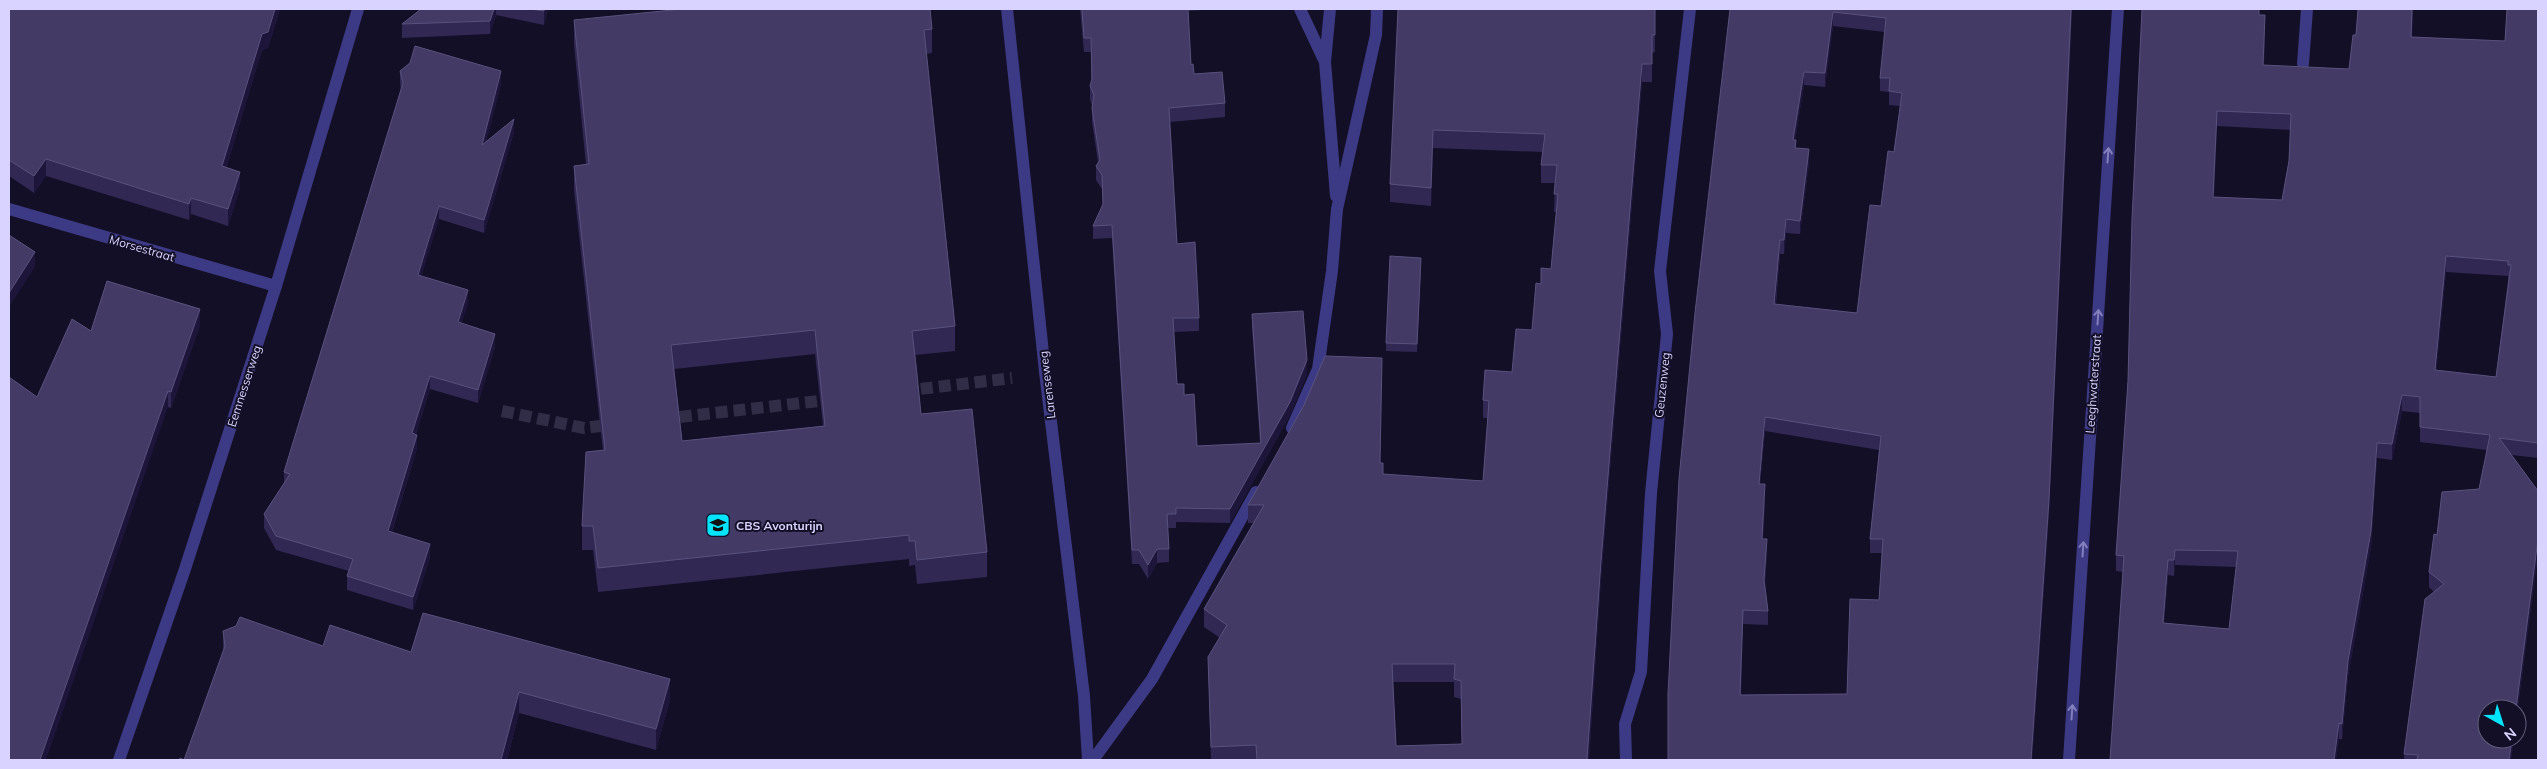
<svg xmlns="http://www.w3.org/2000/svg" width="2547" height="769" font-family="Mulish,sans-serif">
	<rect width="100%" height="100%" fill="#130f26"/>
	<g fill="none" stroke-linecap="round" stroke-linejoin="round">
		<!-- pedestrian-tunnel -->
		<g stroke="#312d47" stroke-width="12" stroke-dasharray="12 6" stroke-linecap="butt">
			<path d="M903,391L1012,378"/>
			<path d="M502,411L584,428L617,424"/>
			<path d="M662,419L836,399"/>
		</g>
		<!-- service -->
		<g stroke="#3d3a85" stroke-width="12">
			<path d="M1300,9L1324,60"/>
			<path d="M1330,9L1325,62L1336,196"/>
			<path d="M1292,428L1318,369L1332,271L1337,209L1376,35L1377,9"/>
			<path d="M1093,760L1152,679L1256,492"/>
		</g>
		<!-- minor -->
		<g stroke="#3d3a85" stroke-width="12">
			<path d="M2303,64L2307,9"/>
			<path d="M9,209L276,286"/>
			<path d="M1626,760L1625,724L1641,672L1651,493L1667,334L1660,271L1690,9"/>
			<path d="M2069,760L2118,9"/>
		</g>
		<!-- tertiary -->
		<g stroke="#3d3a85" stroke-width="12">
			<path d="M1007,9L1045,372L1084,696L1088,760"/>
			<path d="M119,760L185,569L276,286L358,9"/>
		</g>
	</g>
	<!-- wall -->
	<g fill="#312854" fill-rule="evenodd">
		<path d="M9,9H280L268,48L262,50L226,168L240,188L228,226L191,214L189,220L46,176L34,193L9,176Z"/>
		<path d="M421,9H548L544,25L496,15L490,34L402,38V24Z"/>
		<path d="M1080,9H1202V10L1188,11L1191,65L1194,74L1225,103V117L1170,122L1177,244L1199,318V331L1174,332L1177,384L1184,395L1197,446L1260,443L1252,328V314L1307,374L1290,415L1230,523L1176,522V528H1168L1169,549V562L1157,563L1148,579L1139,564H1132L1112,238L1093,239V226L1103,206L1102,189L1096,180V166L1098,162L1092,122V105L1090,100V86L1091,80V52H1084Z"/>
		<path d="M1440,9H1655V52L1652,53V82H1642L1601,579L1589,760H1211L1208,657L1220,638L1204,627V609L1253,523H1248V505L1380,463L1383,474L1483,481L1488,418H1483V400L1512,372L1532,330L1541,284L1551,269L1556,212H1554L1555,183H1541V165L1543,152L1433,148L1431,206L1390,202V184ZM1393,682H1454V697L1461,699L1462,744L1396,746Z"/>
		<path d="M1730,9H2072L2049,513L2032,760H1668ZM1833,26L1885,32L1880,78V91L1889,92V105L1900,106L1894,152L1857,313L1776,304L1780,254H1784L1786,233L1800,234L1809,163L1796,148L1795,140L1804,85L1825,87ZM1765,431L1879,450L1870,539V553H1882L1879,600L1847,694L1741,695L1743,624L1768,625V611L1765,584L1767,553L1763,539L1765,498L1760,484Z"/>
		<path d="M2358,9H2413L2412,37L2505,41L2538,9V458L2512,455L2538,554L2511,760H2404V754L2434,592L2429,587V572L2437,535L2479,489L2487,450L2420,442V413L2402,411L2392,460L2377,458L2371,547L2348,677L2342,739H2339L2336,760H2110L2123,572L2116,571V555L2128,381L2132,219L2259,15L2265,31L2264,65L2349,69L2356,35ZM2217,126L2291,130L2289,161L2282,200L2214,197ZM2446,272L2508,276V281L2496,377L2436,371ZM2175,565L2236,567L2229,629L2164,623L2168,575L2174,576Z"/>
		<path d="M574,20L932,29V53L926,54L955,326V351L915,355L921,414L987,552V577L917,584L915,565L909,566V559L598,592L593,550H582V526L603,451L574,190V166L586,165L574,45ZM815,354L823,426L682,441L674,369Z"/>
		<path d="M400,71L501,84L486,142L514,132L484,233L439,219L421,276L468,303L461,324L495,347L478,403L430,389L416,434L417,448L392,532L430,557L413,610L347,590V576L349,571L276,550L264,528V514L284,485V472L401,89L400,84Z"/>
		<path d="M1421,266L1417,352L1386,351V343Z"/>
		<path d="M200,325L171,408L168,407L37,397L91,331Z"/>
		<path d="M223,631L323,646L411,652L670,700L656,750L519,713L507,760H179H184L223,651Z"/>
	</g>
	<!-- shaded-wall -->
	<g fill="#1d163a">
		<path d="M275,9H280L268,48L262,50L222,183V166L262,34Z"/>
		<path d="M494,9H496V15L490,34V21Z"/>
		<path d="M544,9H548L544,25Z"/>
		<path d="M2071,9L2049,513L2032,760H2031Z"/>
		<path d="M1833,12V26L1825,87V73Z"/>
		<path d="M2265,15V31L2263,81V65Z"/>
		<path d="M1642,64V82L1601,579L1589,760H1587L1601,561Z"/>
		<path d="M501,71V84L482,158V145Z"/>
		<path d="M1804,72V85L1793,154V140Z"/>
		<path d="M2217,111V126L2213,213V197Z"/>
		<path d="M514,119V132L484,233V220Z"/>
		<path d="M1433,130V148L1431,206V188Z"/>
		<path d="M1809,149V163L1800,234V221Z"/>
		<path d="M46,159V176L34,193V176Z"/>
		<path d="M240,172V188L228,226V209Z"/>
		<path d="M191,198V214L189,220V204Z"/>
		<path d="M439,206V219L418,288V275Z"/>
		<path d="M1786,219V233L1784,254V240Z"/>
		<path d="M1780,240V254L1774,317V304Z"/>
		<path d="M35,252V267L9,307V293Z"/>
		<path d="M2446,256V272L2435,386V370Z"/>
		<path d="M468,290V303L458,336V322Z"/>
		<path d="M200,309V325L171,408V392Z"/>
		<path d="M495,334V347L478,403V390Z"/>
		<path d="M1307,360V374L1290,415L1230,523V509Z"/>
		<path d="M430,376V389L412,446V433Z"/>
		<path d="M168,391V407L46,760H40Z"/>
		<path d="M2402,395V411L2392,460V444Z"/>
		<path d="M1765,417V431L1759,497V484Z"/>
		<path d="M417,435V448L388,544V531Z"/>
		<path d="M2377,443V458L2371,547L2348,677L2342,739V724L2348,661Z"/>
		<path d="M1765,484V498L1762,552V539Z"/>
		<path d="M1767,539V553L1764,593V580Z"/>
		<path d="M2538,539V554L2517,713V709H2516Z"/>
		<path d="M430,544V557L413,610V597Z"/>
		<path d="M1157,549V563L1148,579V565Z"/>
		<path d="M2175,550V565L2174,576V560Z"/>
		<path d="M2168,560V575L2163,639V623Z"/>
		<path d="M1743,610V624L1740,709V695Z"/>
		<path d="M670,679V700L656,750V729Z"/>
		<path d="M519,692V713L507,760H501Z"/>
		<path d="M2339,723V739L2336,760H2334Z"/>
		<path d="M2512,739H2514L2511,760H2509Z"/>
	</g>
	<!-- building -->
	<g fill="#433a66" stroke="#5a527e" fill-rule="evenodd">
		<path d="M9,9H275L268,32L262,34L222,166L240,172L228,209L191,198L189,204L46,159L34,176L9,160Z"/>
		<path d="M421,9H494L490,21L402,24Z"/>
		<path d="M531,9H544V11Z"/>
		<path d="M682,9H930L932,29L924,30L955,326L912,331L916,365L921,414L972,409L987,552L917,560L915,541H909V535L598,568L593,526H582L586,452L605,450L574,166L589,164L574,20ZM815,330L825,426L682,441L671,345Z"/>
		<path d="M1082,9H1188L1191,65L1193,64L1194,74L1222,72L1225,103L1169,108L1177,244L1195,242L1199,318H1173L1177,384H1184V395L1194,394L1197,446L1261,443L1252,314L1303,311L1307,360L1290,402L1230,509L1176,508V514H1167L1169,549H1157L1148,565L1139,550H1132L1112,225L1093,226L1103,204L1102,175L1096,166L1100,160L1092,108L1094,95L1090,86L1092,79L1091,38H1084Z"/>
		<path d="M1398,9H1655V35H1652V64H1642L1601,561L1587,760H1257L1256,745L1211,747L1208,657L1227,625L1204,609L1264,505H1248L1304,405L1325,356L1382,358L1380,463H1383V474L1483,481L1489,401L1483,400L1485,370L1512,372L1516,329L1532,330L1536,283L1541,284V268L1551,269L1558,194H1554L1557,165H1541L1545,134L1433,130L1431,188L1390,184ZM1392,664H1455L1454,679L1461,681L1462,744L1396,746Z"/>
		<path d="M1730,9H2071L2049,500L2031,760H1668V694L1679,479L1695,313ZM1833,12L1886,18L1880,78H1890L1889,91L1902,93L1894,152L1888,151L1881,206L1870,205L1857,313L1774,304L1780,240H1784L1786,219L1800,221L1809,149L1795,148L1796,140H1793L1804,72L1825,73ZM1765,417L1881,436L1870,539H1883L1879,600L1850,599L1847,694L1740,695L1743,610L1768,611L1764,580L1767,539H1762L1765,484H1759Z"/>
		<path d="M2142,9H2259V15H2265L2263,65L2349,69L2353,35H2356L2358,9H2412L2411,37L2505,41L2507,9H2538V443L2499,438L2538,491V539L2516,709H2487V739H2512L2509,760H2417L2418,755L2404,754L2425,599L2444,584L2429,572L2434,534L2437,535L2442,492L2479,489L2490,435L2420,427V397L2402,395L2392,444L2377,443L2371,531L2348,661L2342,724L2339,723L2334,760H2110L2124,556L2116,555L2128,381L2132,219ZM2217,111L2291,114L2289,161L2282,200L2213,197ZM2446,256L2508,261V265H2511L2496,377L2435,370ZM2175,550L2238,551L2229,629L2163,623L2168,560H2174Z"/>
		<path d="M415,46L501,71L482,145L514,119L484,220L439,206L418,275L468,290L458,322L495,334L478,390L430,376L412,433L417,435L388,531L430,544L413,597L347,576L353,559L276,536L264,514L290,474L284,472L403,83L400,71L410,63Z"/>
		<path d="M9,235L35,252L9,293Z"/>
		<path d="M1390,256L1421,258L1417,344L1386,343Z"/>
		<path d="M107,281L200,309L171,392L168,391L40,760H9V377L37,397L72,319L91,331Z"/>
		<path d="M423,613L670,679L656,729L519,692L501,760H179L180,758L184,760L225,646L223,631L236,626L240,617L323,646L330,625L411,652Z"/>
	</g>
	<!-- one-way arrows -->
	<defs><path id="oneway-shaft" d="M-6 0H5M1.5-3L5.5 0L1.5 3" fill="none" stroke-width="1.6" stroke-linecap="round" stroke-linejoin="round" transform="scale(1.25)"/></defs>
	<g stroke="#837fbc">
		<use href="#oneway-shaft" transform="translate(2108 155) rotate(-86)"/>
		<use href="#oneway-shaft" transform="translate(2098 317) rotate(-86)"/>
		<use href="#oneway-shaft" transform="translate(2083 549) rotate(-86)"/>
		<use href="#oneway-shaft" transform="translate(2072 712) rotate(-86)"/>
	</g>
	<!-- icons -->
	<defs>
		<g id="school-square" transform="scale(1.25)"><rect x="-9" y="-9" width="18" height="18" rx="4" fill="#00e5ff" stroke="#130f26"/><path d="M0-5L7-2L0 1L-7-2ZM-4 1L0 2.5L4 1V4Q0 6-4 4Z" fill="#111"/></g>
	</defs>
	<g fill-rule="evenodd">
		<use href="#school-square" x="718" y="525"/>
	</g>
	<g text-anchor="middle" dominant-baseline="central" stroke-width="4" stroke-linejoin="round" paint-order="stroke">
		<!-- street labels -->
		<g font-size="12" fill="#d9d4ff" stroke="#130f26">
			<text transform="translate(142 248) rotate(16)">Morsestraat</text>
			<text transform="translate(2093 384) rotate(-86)">Leeghwaterstraat</text>
			<text transform="translate(1047 385) rotate(-97)">Larenseweg</text>
			<text transform="translate(1662 385) rotate(-84)">Geuzenweg</text>
			<text transform="translate(244 386) rotate(-72)">Eemnesserweg</text>
		</g>
		<!-- poi labels -->
		<g font-size="12" font-weight="bold" fill="#d9d4ff" stroke="#130f26" text-anchor="start">
			<text x="736" y="525">CBS Avonturijn</text>
		</g>
	</g>
	<!-- border -->
	<rect width="2547" height="769" fill="none" stroke="#d9d4ff" stroke-width="20"/>
	<!-- north arrow -->
	<g transform="translate(2502 724) rotate(141)"><circle r="24" fill="#130f26" stroke="#625e7d"/>
	<path d="M0-4L9 19L0 12L-9 19Z" fill="#00e5ff"/>
	<text y="-8" font-size="14" font-weight="bold" text-anchor="middle" fill="#d9d4ff">N</text>
	</g>
</svg>
